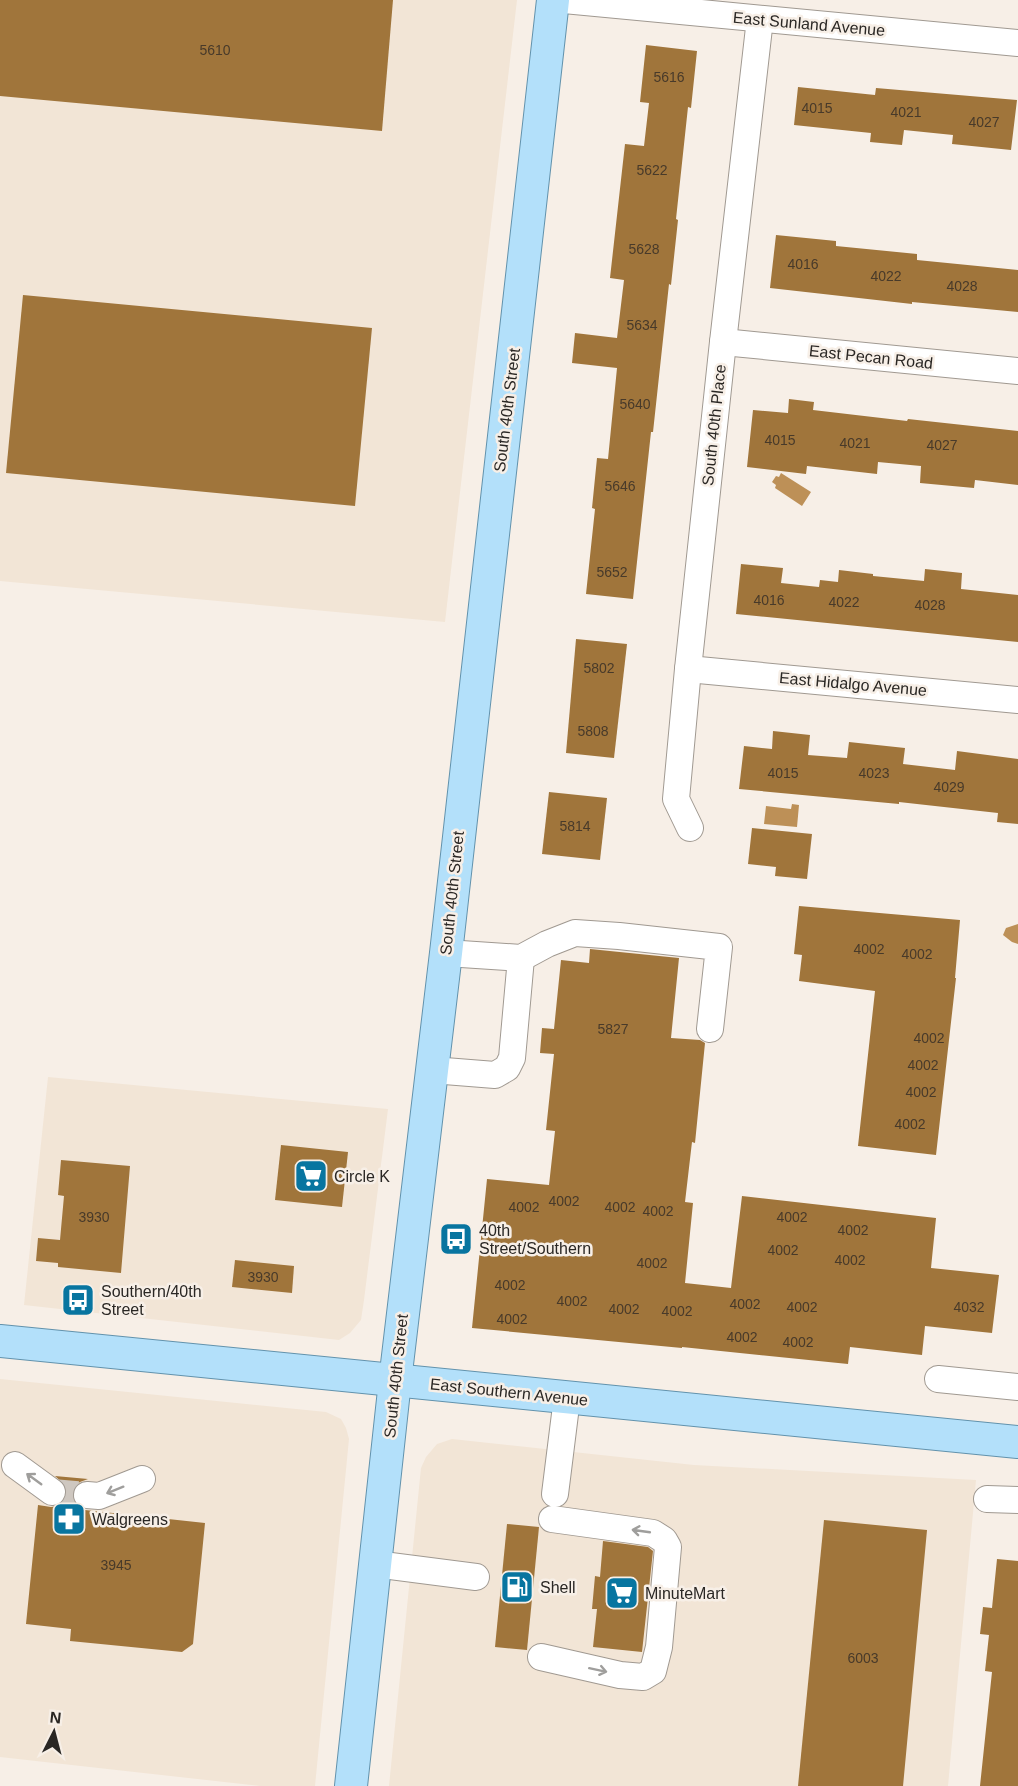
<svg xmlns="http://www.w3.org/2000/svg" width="1018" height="1786" font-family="Arial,sans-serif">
	<rect width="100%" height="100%" fill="#f7efe7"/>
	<!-- built -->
	<g fill="#f2e5d6">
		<path d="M0,0H517L445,622L0,581Z"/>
		<path d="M48,1077L388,1109L364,1300L361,1320L350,1333L339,1340L24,1305Z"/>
		<path d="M0,1379L326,1412L341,1419L346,1428L349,1439L315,1786H260L0,1757Z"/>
		<path d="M452,1439L694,1465L976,1480L948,1786H389L421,1468L426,1457L437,1444Z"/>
	</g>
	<!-- water -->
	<g fill="#bd9057">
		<path d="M781,473L811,492L802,506L775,488L776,485L772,482L776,476L779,477Z"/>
		<path d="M792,804L799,805L797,827L764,824L766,806L791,809Z"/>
		<path d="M1018,924V944L1012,942L1003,935L1006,928Z"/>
	</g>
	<!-- building -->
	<g fill="#a0753b">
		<path d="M0,0H393L382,131L0,96Z"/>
		<path d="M646,45L697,51L691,108L688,107L676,219L678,220L671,285L669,284L653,432H651L633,599L586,594L595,509L592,508L597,458L608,459L617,368L572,363L575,333L617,338L624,280L610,278L625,144L644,146L649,103L640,102Z"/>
		<path d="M798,87L875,95L876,88L1017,100L1011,150L952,144L953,135L904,130L902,145L870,142L871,133L794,125Z"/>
		<path d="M776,235L836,241V246L917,254V260L1018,270V312L912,302V304L770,288Z"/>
		<path d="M23,295L372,328L355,506L6,473Z"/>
		<path d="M789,399L814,402L813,410L907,421L908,419L1018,431V485L975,480L974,488L920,483L921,466L878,462L877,474L807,466L806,474L747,467L753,410L788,413Z"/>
		<path d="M741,564L783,568L781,583L819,587L820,580L838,582L839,570L873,574V576L924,581L925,569L962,573L961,589L1018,595V642L736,614Z"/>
		<path d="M576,639L627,644L614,758L566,753Z"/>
		<path d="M773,731L810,735L808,755L847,758L849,742L905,748L903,764L955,770L957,751L1018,759V824L997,822L998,813L899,802V804L739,789L744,746L772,749Z"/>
		<path d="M549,792L607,798L600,860L542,854Z"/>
		<path d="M752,828L812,834L807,879L775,876L776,867L748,864Z"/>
		<path d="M799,906L960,920L955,978H956L936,1155L858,1146L875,991L799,981L802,955L794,954Z"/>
		<path d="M590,949L679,958L671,1038L700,1040L705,1043L695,1143L692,1142L685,1202L693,1203L685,1283L731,1288L742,1196L936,1218L931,1268L999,1275L992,1333L925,1326L922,1355L850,1347L848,1364L682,1347V1348L472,1328L487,1179L549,1185L555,1131L546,1130L554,1054L540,1053L542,1028L554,1029L561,960L589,963Z"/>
		<path d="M281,1145L348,1152L342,1207L275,1200Z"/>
		<path d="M61,1160L130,1166L121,1273L58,1267V1263L36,1261L38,1238L60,1240L64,1196L58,1195Z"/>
		<path d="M235,1260L294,1266L292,1293L232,1287Z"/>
		<path d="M55,1476L88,1479L80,1482L75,1486L72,1493L74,1502L78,1507L85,1510L205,1523L193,1644L182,1652L70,1641L71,1629L26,1624L38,1505L51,1507L58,1506L64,1501L67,1494L65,1485Z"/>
		<path d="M824,1520L927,1530L903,1786H798Z"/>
		<path d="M507,1524L539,1527L527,1650L495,1647Z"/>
		<path d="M603,1541L648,1547L653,1551L642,1652L593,1647L597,1609H592L595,1576L600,1577Z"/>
		<path d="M997,1559L1018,1561V1786H980L992,1672L985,1671L989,1635L980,1634L983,1607L992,1608Z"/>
	</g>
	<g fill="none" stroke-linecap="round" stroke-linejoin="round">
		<!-- minor-tunnel -->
		<path stroke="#cec7c0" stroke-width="26" stroke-dasharray="26 13" stroke-linecap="butt" d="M52,1492L87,1495"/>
		<!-- minor casing -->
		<g stroke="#a09991" stroke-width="28">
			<g id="minor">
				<path d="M564,0L1018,43"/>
				<path d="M723,342L1018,371"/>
				<path d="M688,669L1018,700"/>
				<path d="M690,828L676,799L688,669L723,342L760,19"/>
				<path d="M446,953L521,958L547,944L575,933L619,936L719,947L710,1029"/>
				<path d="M432,1070L495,1075L507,1068L512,1058L521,958"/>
				<path d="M938,1379L1018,1387"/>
				<path d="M15,1465L52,1492"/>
				<path d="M555,1494L567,1398"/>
				<path d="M87,1495L99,1496L142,1479"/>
				<path d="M987,1499L1018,1500"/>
				<path d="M375,1564L476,1577"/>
				<path d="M541,1657L620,1675L643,1677L653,1671L659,1647L668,1547L664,1540L653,1533L552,1519"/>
			</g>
		</g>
		<!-- major casing -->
		<g stroke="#6292ac" stroke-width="34">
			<g id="major">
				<path d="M0,1341L1018,1442"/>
				<path d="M351,1786L395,1381L446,953L553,0"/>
			</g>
		</g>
		<!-- minor -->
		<use href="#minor" stroke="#fff" stroke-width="26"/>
		<!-- major -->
		<use href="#major" stroke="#b3e0fa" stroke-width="32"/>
	</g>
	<!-- one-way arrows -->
	<defs><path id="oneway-shaft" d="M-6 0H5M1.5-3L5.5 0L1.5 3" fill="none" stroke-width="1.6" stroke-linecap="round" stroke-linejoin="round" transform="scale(1.5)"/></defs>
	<g stroke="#9f9e9c">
		<use href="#oneway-shaft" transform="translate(34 1479) rotate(-144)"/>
		<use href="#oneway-shaft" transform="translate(115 1490) rotate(158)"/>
		<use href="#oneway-shaft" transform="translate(641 1531) rotate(-172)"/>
		<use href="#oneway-shaft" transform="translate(598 1670) rotate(12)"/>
	</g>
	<!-- icons -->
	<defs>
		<g id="supermarket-square" transform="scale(1.725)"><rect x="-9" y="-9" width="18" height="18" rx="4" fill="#0875a0" stroke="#f7efe7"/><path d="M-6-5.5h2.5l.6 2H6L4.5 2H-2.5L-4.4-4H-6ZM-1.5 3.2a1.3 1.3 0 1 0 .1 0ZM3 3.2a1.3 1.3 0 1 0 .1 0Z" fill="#fff"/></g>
		<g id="bus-square" transform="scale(1.725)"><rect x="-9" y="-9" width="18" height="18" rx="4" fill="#0875a0" stroke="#f7efe7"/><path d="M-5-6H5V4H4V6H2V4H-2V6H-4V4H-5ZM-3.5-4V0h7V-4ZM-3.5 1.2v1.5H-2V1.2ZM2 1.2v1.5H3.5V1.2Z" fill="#fff"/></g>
		<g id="pharmacy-square" transform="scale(1.725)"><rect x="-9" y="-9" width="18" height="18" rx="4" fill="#0875a0" stroke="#f7efe7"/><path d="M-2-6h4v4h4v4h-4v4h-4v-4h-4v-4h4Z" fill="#fff"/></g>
		<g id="fuel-square" transform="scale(1.725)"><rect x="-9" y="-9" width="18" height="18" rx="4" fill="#0875a0" stroke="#f7efe7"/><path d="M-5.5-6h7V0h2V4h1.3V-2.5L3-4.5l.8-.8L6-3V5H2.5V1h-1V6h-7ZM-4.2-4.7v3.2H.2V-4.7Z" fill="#fff"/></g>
	</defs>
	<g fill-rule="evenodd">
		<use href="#supermarket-square" x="311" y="1176"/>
		<use href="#bus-square" x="456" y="1239"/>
		<use href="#bus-square" x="78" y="1300"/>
		<use href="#pharmacy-square" x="69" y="1519"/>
		<use href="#fuel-square" x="517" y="1587"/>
		<use href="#supermarket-square" x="622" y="1593"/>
	</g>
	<g text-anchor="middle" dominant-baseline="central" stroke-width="5" stroke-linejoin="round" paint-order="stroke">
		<!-- number labels -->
		<g font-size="14" fill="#483a2a">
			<text x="215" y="50">5610</text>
			<text x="669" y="77">5616</text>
			<text x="817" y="108">4015</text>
			<text x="906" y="112">4021</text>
			<text x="984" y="122">4027</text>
			<text x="652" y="170">5622</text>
			<text x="644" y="249">5628</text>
			<text x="803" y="264">4016</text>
			<text x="886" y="276">4022</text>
			<text x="962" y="286">4028</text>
			<text x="642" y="325">5634</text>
			<text x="635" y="404">5640</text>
			<text x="780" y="440">4015</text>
			<text x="855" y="443">4021</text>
			<text x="942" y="445">4027</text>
			<text x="620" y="486">5646</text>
			<text x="612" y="572">5652</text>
			<text x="769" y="600">4016</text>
			<text x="844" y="602">4022</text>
			<text x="930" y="605">4028</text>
			<text x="599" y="668">5802</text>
			<text x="593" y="731">5808</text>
			<text x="783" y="773">4015</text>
			<text x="874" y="773">4023</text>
			<text x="949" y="787">4029</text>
			<text x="575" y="826">5814</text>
			<text x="869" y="949">4002</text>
			<text x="917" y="954">4002</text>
			<text x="613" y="1029">5827</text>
			<text x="929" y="1038">4002</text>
			<text x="923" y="1065">4002</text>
			<text x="921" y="1092">4002</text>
			<text x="910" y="1124">4002</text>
			<text x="564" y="1201">4002</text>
			<text x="524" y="1207">4002</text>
			<text x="620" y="1207">4002</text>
			<text x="658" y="1211">4002</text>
			<text x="94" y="1217">3930</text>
			<text x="792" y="1217">4002</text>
			<text x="853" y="1230">4002</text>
			<text x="783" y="1250">4002</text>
			<text x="850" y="1260">4002</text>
			<text x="652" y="1263">4002</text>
			<text x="263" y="1277">3930</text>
			<text x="510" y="1285">4002</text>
			<text x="572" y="1301">4002</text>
			<text x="745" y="1304">4002</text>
			<text x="802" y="1307">4002</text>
			<text x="969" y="1307">4032</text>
			<text x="624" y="1309">4002</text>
			<text x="677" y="1311">4002</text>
			<text x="512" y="1319">4002</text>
			<text x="742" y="1337">4002</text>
			<text x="798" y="1342">4002</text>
			<text x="116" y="1565">3945</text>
			<text x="863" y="1658">6003</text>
		</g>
		<!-- street labels -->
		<g font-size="16" fill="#2a2724" stroke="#f7efe7">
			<text transform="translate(809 24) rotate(5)">East Sunland Avenue</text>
			<text transform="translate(871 357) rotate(6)">East Pecan Road</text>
			<text transform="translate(507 410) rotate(-83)">South 40th Street</text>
			<text transform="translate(714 425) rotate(-84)">South 40th Place</text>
			<text transform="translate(853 684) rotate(5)">East Hidalgo Avenue</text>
			<text transform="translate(452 893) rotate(-84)">South 40th Street</text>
			<text transform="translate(396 1376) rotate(-84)">South 40th Street</text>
			<text transform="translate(509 1392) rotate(6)">East Southern Avenue</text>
		</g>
		<!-- poi labels -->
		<g font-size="16" fill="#2a2724" stroke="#f7efe7" text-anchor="start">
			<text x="334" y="1176">Circle K</text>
			<text x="479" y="1230">40th<tspan x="479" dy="18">Street/Southern</tspan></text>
			<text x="101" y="1291">Southern/40th<tspan x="101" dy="18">Street</tspan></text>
			<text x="92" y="1519">Walgreens</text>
			<text x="540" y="1587">Shell</text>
			<text x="645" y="1593">MinuteMart</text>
		</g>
	</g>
	<!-- north arrow -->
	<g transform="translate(54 1732) rotate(6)" stroke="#f7efe7" stroke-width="4.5" paint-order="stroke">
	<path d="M0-4.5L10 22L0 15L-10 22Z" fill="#2a2724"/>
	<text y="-9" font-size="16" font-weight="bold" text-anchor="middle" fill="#2a2724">N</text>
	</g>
</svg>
